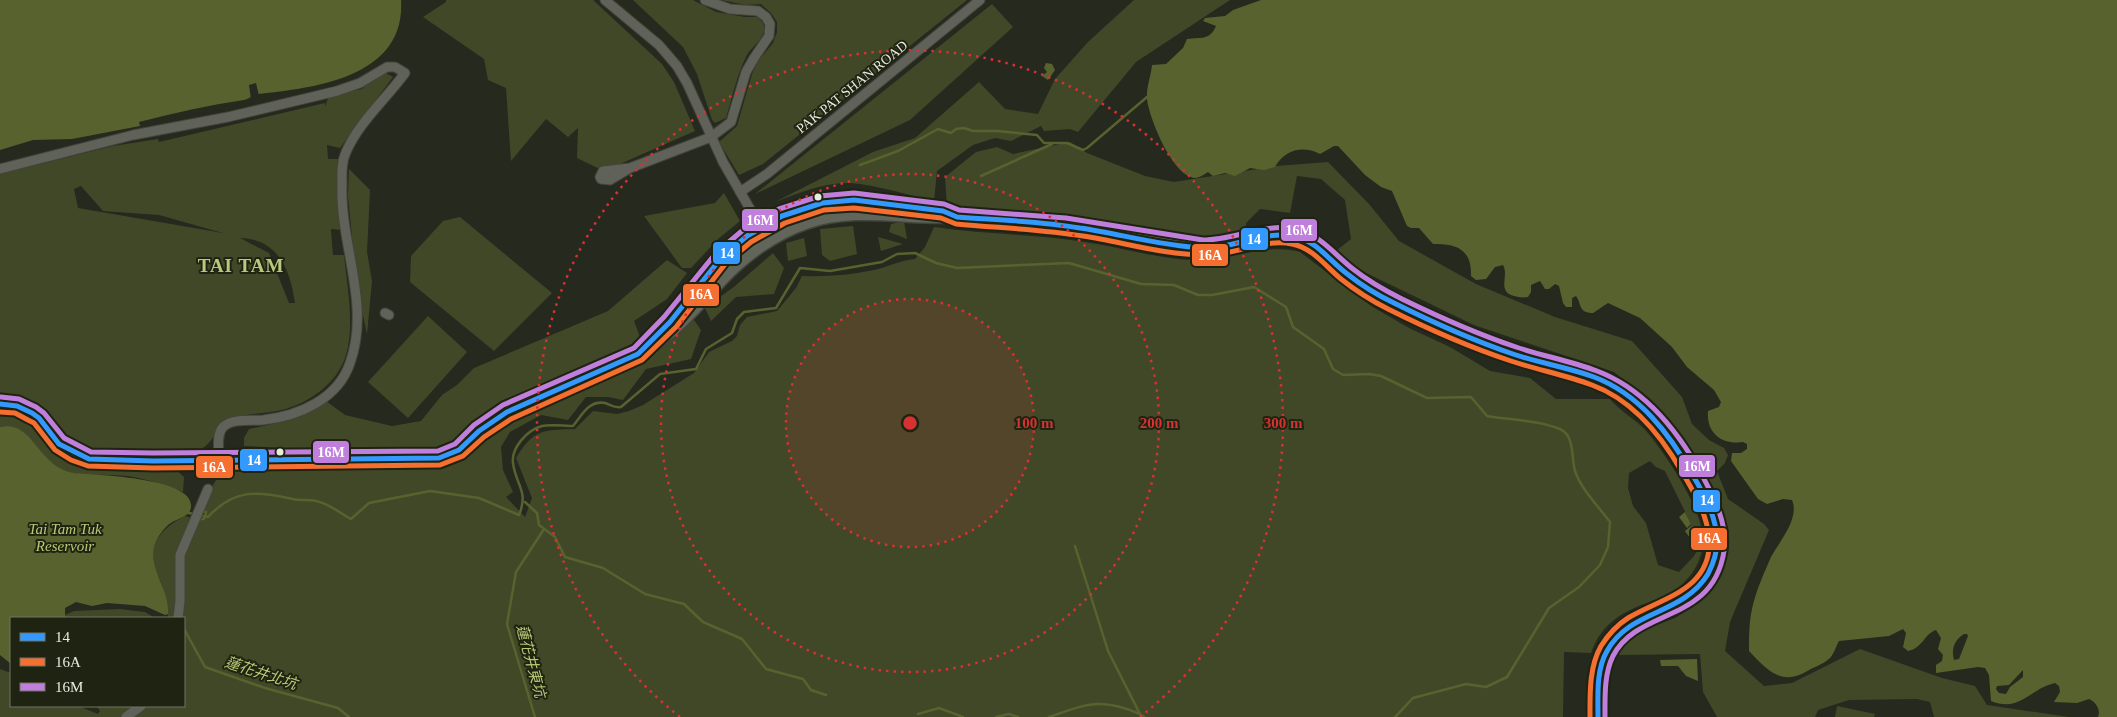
<svg xmlns="http://www.w3.org/2000/svg" width="2117" height="717" font-family="'Times New Roman','Noto Sans TC',serif">
	<rect width="100%" height="100%" fill="#26291e"/>
	<!-- green -->
	<g fill="#414828" fill-rule="evenodd">
		<path d="M446,0H593L662,64L674,82L695,131L604,171L577,158L578,128L568,137L546,119L511,161L506,88L488,80L484,59L423,17L446,2Z"/>
		<path d="M633,0H693L716,12L745,17H757C761,20 765,24 764,30C763,40 752,46 747,55C737,74 732,98 726,118L715,123L712,120L697,74L683,47Z"/>
		<path d="M721,0H967L763,164L739,175L719,142L737,126L752,74L758,61L773,43L777,32V22L771,13L761,4L746,5Z"/>
		<path d="M1134,0H1230L1136,62L1078,132L1070,129L1044,131L1041,126L1011,141L995,138L973,145L937,171L934,201C909,195 876,185 850,183C826,182 798,193 775,202L873,152L915,138L979,82L1005,109L1038,114L1055,79L1088,42Z"/>
		<path d="M992,4L1013,27L910,120L755,194Z"/>
		<path d="M382,71L393,77L340,148L327,145L328,159H338L337,197L341,230L331,229V231L333,255H344C347,285 355,326 346,355C338,383 309,403 282,410C270,413 232,415 225,419C219,423 218,428 215,434C210,444 202,450 192,453C164,452 100,459 77,449C58,440 54,419 37,409C26,402 12,401 0,399V174L113,146L158,139L159,142L325,103V107L329,95L362,89ZM81,186L103,211L159,215L223,233L78,208L74,189ZM240,238C278,239 290,269 295,303H289L269,253Z"/>
		<path d="M1070,142L1087,153L1145,176L1174,182L1276,166L1328,162L1369,204L1399,241L1476,284L1555,317L1632,341L1682,397L1692,424L1709,440L1724,448L1728,455L1725,463L1717,471L1728,499L1764,524L1769,530L1730,622L1725,651L1764,686L1792,683L1860,649L1942,678L1975,686L1987,705L2069,717H1934L1930,702L1917,699L1849,700L1818,710L1815,717H1717L1703,692L1700,654L1617,655L1623,645L1638,632L1675,618L1693,607L1711,587L1723,564L1726,551V533L1719,507L1698,466L1672,426L1649,401L1614,372L1474,325L1360,270L1305,233L1287,232V225L1309,229L1336,251L1351,239L1345,200L1321,179L1297,176L1290,213L1260,209L1246,223V230C1227,237 1212,240 1191,240L1080,220L947,207L945,177L976,152L997,147L1013,154Z"/>
		<path d="M349,169L370,190L367,252L372,281L367,334L357,287L348,196Z"/>
		<path d="M724,193L740,221L718,239L691,268H682L644,216L715,203Z"/>
		<path d="M460,217L552,293L494,351L410,282L411,256L443,221Z"/>
		<path d="M904,221L907,239L889,232L891,224Z"/>
		<path d="M853,226L857,254L830,261L822,255L820,229Z"/>
		<path d="M934,227C982,234 1030,234 1078,241C1116,246 1153,258 1191,260C1227,262 1265,242 1300,252L1371,306L1409,328L1450,347L1490,371L1530,378L1556,399H1610C1618,410 1637,420 1647,432C1667,456 1701,507 1703,538C1704,567 1681,592 1655,600C1626,610 1602,621 1591,653L1564,652L1563,717H132L144,706H184V618H181L180,558L195,518L204,519L206,512H200L203,503L216,480L232,467L352,465L378,469L444,461L477,448L498,425L611,373L640,357L694,320L701,330L691,359L646,369L623,400L608,397H586L568,420L541,415L510,432L501,447L503,470L513,492L506,497L525,517L532,498L516,458C533,429 544,430 575,429L593,411L617,414L629,411L643,405L694,373L709,352L732,341L737,336L740,325L747,317L777,311L796,288L802,276C827,277 850,275 874,270C888,267 900,260 915,259L925,247ZM1650,461L1656,467L1665,471L1699,540L1698,549L1694,556L1679,572L1658,565L1646,523L1633,506L1628,488L1629,473Z"/>
		<path d="M878,237L903,244L881,251Z"/>
		<path d="M804,238L807,256L788,261L786,243Z"/>
		<path d="M773,253L784,268L774,294L736,297L711,321L705,308L735,286Z"/>
		<path d="M667,260L687,273L667,299L634,321L640,337L635,346L606,362L492,415L465,436L440,450L409,454L244,446V438L249,429C277,423 303,419 326,401L345,415L392,426L421,421L442,395L457,385L474,368L608,311Z"/>
		<path d="M428,316L467,352L408,418L368,382Z"/>
		<path d="M0,413C10,414 21,415 30,420C45,429 48,450 70,460C94,472 144,467 172,466L184,477L183,492C165,485 146,479 128,476C110,474 73,477 59,469C38,457 29,422 0,427Z"/>
		<path d="M185,516L192,518L177,553L175,618H167L168,614C166,604 165,593 161,583C159,577 155,571 153,565C148,541 167,525 185,516Z"/>
		<path d="M120,609L145,612L155,618H65V615L74,611Z"/>
		<path d="M0,669L11,673V706H78L98,714L100,711L97,706H137L123,717H0Z"/>
		<path d="M1837,706L1875,714L1874,717H1835Z"/>
	</g>
	<!-- water -->
	<g fill="#58622f" fill-rule="evenodd">
		<path d="M0,0H401C406,77 315,88 258,94C253,95 249,99 244,100C209,105 174,113 139,122L140,126L72,139L33,140L0,150Z"/>
		<path d="M1261,0H2117V717H2098C2101,710 2096,702 2089,699L2077,703L2054,702L2060,692L2059,686L2055,683C2029,689 2020,713 1991,701L1989,675L1985,668L1978,667L1936,673V665L1942,661L1943,655L1938,649L1941,638L1936,630C1924,634 1923,648 1908,651L1903,647L1906,633L1903,629L1889,636L1839,641C1836,646 1834,654 1830,658C1825,663 1815,667 1809,670C1782,687 1768,671 1749,651C1749,634 1749,618 1754,601C1758,586 1765,571 1771,557C1779,542 1800,519 1792,500L1783,499L1767,504L1758,499L1731,461L1732,453H1741L1747,449V444L1743,442C1722,445 1706,433 1708,411L1719,407L1721,402L1714,390L1687,367L1672,347L1640,318L1608,303L1593,313C1578,313 1582,304 1576,296L1572,298V307H1566L1563,303L1559,286L1555,284L1549,289H1545L1540,281L1531,285V292L1528,297C1522,298 1517,297 1511,295C1498,289 1509,275 1503,265L1495,267L1486,279L1476,280L1471,276C1472,250 1457,243 1433,244L1419,228H1411L1407,226L1392,191L1381,187L1365,175L1338,146H1334L1320,154C1303,145 1284,150 1275,167L1264,170L1250,168L1235,176L1225,173L1213,176L1208,172C1203,175 1197,180 1191,177C1171,171 1149,118 1147,99C1146,88 1151,76 1152,65L1166,64L1183,48L1187,39C1200,37 1210,41 1216,26L1203,21L1205,18L1225,16L1233,10ZM1964,634H1967L1968,636L1959,659L1954,660C1951,650 1954,640 1964,634ZM2023,670V677L2010,687L2006,694L1999,693L1996,689L1997,686L2009,685Z"/>
		<path d="M1046,63L1052,64L1055,70L1048,80L1042,76L1047,72L1044,68Z"/>
		<path d="M7,426C35,427 40,468 74,473C92,475 208,477 189,513C182,519 172,520 166,527C135,560 170,581 168,614L165,615L145,606L107,603L92,606L76,602L65,608V618H11V664L0,655V427Z"/>
		<path d="M1685,512L1691,524L1687,528L1679,517Z"/>
		<path d="M1692,525L1697,537L1692,541L1685,531Z"/>
		<path d="M1697,659L1698,681L1686,676L1678,666H1661L1660,660Z"/>
	</g>
	<!-- pier -->
	<path fill="#26291e" d="M256,83L259,96L251,99L249,85Z"/>
	<g fill="none" stroke-linecap="round" stroke-linejoin="round">
		<!-- stream -->
		<g stroke="#58622f" stroke-width="2.5">
			<path d="M860,165L898,151L938,129L951,133L956,129L964,128L973,131H997L1037,135L1044,143H1067L1083,150L1087,148L1147,97"/>
			<path d="M981,176L1052,144"/>
			<path d="M525,502L537,513L539,525L555,537L565,557L603,568L645,594L684,604L703,622L742,639L766,669L803,679L811,690L826,695"/>
			<path d="M189,513L208,517C235,488 258,491 293,499C301,501 309,499 316,501C328,503 340,513 351,519L369,503L430,491L479,498L519,515C529,491 516,486 513,463C511,448 527,430 542,426C551,424 564,426 573,426C582,415 589,400 605,403C611,405 614,408 621,407L660,374L696,369L706,349L732,333L737,319L744,312L776,308L800,268L830,271L882,262L897,254L915,253L936,263L957,268L1069,263L1141,284L1174,285L1198,295H1212L1254,287L1286,307L1293,327L1324,349L1333,369L1343,375L1369,374L1381,376L1427,398L1471,397L1487,416C1510,420 1538,420 1560,429C1575,436 1571,457 1575,471C1581,489 1598,506 1610,522L1608,547L1600,565L1579,587L1549,608L1507,677L1486,687L1466,684L1413,698L1395,717"/>
			<path d="M197,519H204L206,512L200,511"/>
			<path d="M1075,546L1108,651L1140,714L1144,717"/>
			<path d="M184,629L205,667L265,688L338,708L349,717"/>
			<path d="M918,714L939,708L963,717"/>
			<path d="M535,717L507,624L516,572L544,529"/>
			<path d="M996,717L1009,714L1018,717"/>
			<path d="M1049,717C1087,704 1101,697 1140,714"/>
		</g>
		<!-- minor casing -->
		<g stroke="#43453c" stroke-width="11">
			<g id="minor">
				<path d="M605,0L659,45L677,66L687,83L723,162L769,242"/>
				<path d="M630,168L603,171L600,177L601,179L610,180L630,168L711,137L731,122L746,72L754,58L769,36L770,24L766,17L758,11L730,9L705,0"/>
				<path d="M0,169L133,135L228,117L337,91L360,83L387,67H395L405,73C386,99 359,122 346,152C341,163 342,174 342,186C340,244 371,305 350,363C338,399 299,416 263,420C251,421 232,418 223,427C216,435 219,450 219,460"/>
				<path d="M740,192L767,174L980,0"/>
				<path d="M385,313L389,315"/>
				<path d="M178,618L180,601V555L208,489"/>
				<path d="M126,717L141,706"/>
			</g>
		</g>
		<!-- major casing -->
		<g stroke="#43453c" stroke-width="14">
			<g id="major">
				<path d="M658,336C677,315 692,292 710,270C753,220 814,195 880,202C902,205 928,205 948,213"/>
				<path d="M0,404L17,406L32,413L39,418L59,444L74,453L89,459L153,461L439,458C457,455 465,443 478,432C489,423 501,415 513,409C564,385 621,369 667,335C687,320 702,300 720,282C743,257 774,234 807,223C857,206 907,220 957,217C998,220 1040,221 1081,228C1121,234 1162,245 1203,248C1235,250 1266,228 1297,237C1317,242 1327,258 1342,270C1356,282 1372,292 1389,301C1429,321 1471,339 1513,354C1543,364 1576,369 1605,382C1644,400 1672,438 1693,475C1704,495 1717,518 1717,543C1717,552 1714,561 1710,570C1686,621 1631,604 1607,651C1597,671 1598,695 1598,717"/>
			</g>
		</g>
		<!-- minor -->
		<use href="#minor" stroke="#60625a" stroke-width="9"/>
		<!-- major -->
		<use href="#major" stroke="#62655a" stroke-width="11"/>
		<!-- bus-1 casing -->
		<g stroke="#1f2311" stroke-width="9">
			<path id="bus-1" d="M0,404L17,406L32,413L39,418L59,444L89,459L153,461L439,458L459,450L479,431L507,412L638,354L670,322L721,258L747,236L782,216L822,203L854,200L943,211L957,217C998,220 1039,221 1080,228C1121,234 1161,246 1203,248C1235,249 1265,229 1297,237C1317,242 1330,261 1346,273C1361,285 1377,295 1394,303C1432,322 1472,340 1513,354C1539,363 1567,367 1594,377C1639,394 1669,433 1692,474C1704,494 1717,517 1717,542C1717,553 1713,564 1708,574C1682,616 1630,609 1607,651C1596,670 1598,695 1598,717"/>
		</g>
		<!-- bus-2 casing -->
		<g stroke="#1f2311" stroke-width="9">
			<path id="bus-2" d="M0,412L15,413L28,420L34,423L55,450L71,460L88,466L153,468L440,465L463,456L484,437L511,419L642,360L676,327L726,263L751,242L785,223L824,210L854,208L941,218L956,224C998,228 1041,229 1083,236C1123,242 1164,255 1204,255C1234,256 1263,238 1292,244C1313,248 1326,267 1341,279C1356,291 1372,301 1388,309C1428,329 1469,347 1511,361C1538,370 1566,375 1592,385C1633,400 1661,435 1682,472C1694,492 1707,514 1709,538C1713,590 1661,598 1628,618C1617,625 1608,635 1601,646C1589,667 1590,694 1590,717"/>
		</g>
		<!-- bus-3 casing -->
		<g stroke="#1f2311" stroke-width="9">
			<path id="bus-3" d="M1,397L19,399L36,407L44,413L64,438L91,452L153,453L438,451L455,444L474,425L503,405L634,348L664,317L716,253L743,230L779,209L820,196L854,193L944,204L959,210L1066,218L1203,240C1236,240 1267,221 1299,230C1321,236 1335,255 1353,269C1368,281 1384,290 1402,299C1439,317 1477,334 1516,347C1543,356 1571,361 1597,371C1645,389 1678,431 1702,475C1714,498 1728,524 1724,551C1713,624 1638,607 1613,656C1604,674 1605,697 1605,717"/>
		</g>
		<!-- bus-1 -->
		<use href="#bus-1" stroke="#39f" stroke-width="5"/>
		<!-- bus-2 -->
		<use href="#bus-2" stroke="#f46f30" stroke-width="5"/>
		<!-- bus-3 -->
		<use href="#bus-3" stroke="#c07fdc" stroke-width="5"/>
	</g>
	<!-- distance rings -->
	<circle cx="910" cy="423" r="124" fill="#d73231" fill-opacity=".12"/>
	<g fill="none" stroke="#d73231" stroke-width="2.5" stroke-dasharray="2.5 5">
		<circle cx="910" cy="423" r="124"/>
		<circle cx="910" cy="423" r="249"/>
		<path d="M680 717A373 373 0 1 1 1140 717"/>
	</g>
	<!-- markers -->
	<g fill="#e9ede0" stroke="#1f2311" stroke-width="2">
		<circle cx="818" cy="197" r="4.5"/>
		<circle cx="280" cy="452" r="4.5"/>
	</g>
	<g text-anchor="middle" dominant-baseline="central" stroke-width="4" stroke-linejoin="round" paint-order="stroke">
		<!-- street labels -->
		<g font-size="14" fill="#e9ede0" stroke="#1f2311">
			<text transform="translate(852 87) rotate(-39)">PAK PAT SHAN ROAD</text>
		</g>
		<!-- water labels -->
		<g font-size="15" font-style="italic" fill="#b7ca76" stroke="#1f2311">
			<text x="65" y="529">Tai Tam Tuk<tspan x="65" dy="17">Reservoir</tspan></text>
			<text transform="translate(531 661) rotate(75)">蓮花井東坑</text>
			<text transform="translate(261 673) rotate(18)">蓮花井北坑</text>
		</g>
		<!-- district labels -->
		<g font-size="19" font-weight="bold" letter-spacing="1" fill="#b8c97e" stroke="#1f2311">
			<text x="241" y="265">TAI TAM</text>
		</g>
	</g>
	<circle cx="910" cy="423" r="8" fill="#d73231" stroke="#1f2311" stroke-width="2.5"/>
	<g font-size="15" text-anchor="middle" font-weight="bold" fill="#d73231" stroke="#1f2311" stroke-width="4" stroke-linejoin="round" paint-order="stroke">
		<text x="1034" y="428">100 m</text>
		<text x="1159" y="428">200 m</text>
		<text x="1283" y="428">300 m</text>
	</g>
	<g stroke="#1f2311" stroke-width="2">
		<rect x="741" y="208" width="38" height="24" rx="5" fill="#c07fdc"/>
		<rect x="1280" y="218" width="38" height="24" rx="5" fill="#c07fdc"/>
		<rect x="1240" y="227" width="29" height="24" rx="5" fill="#39f"/>
		<rect x="712" y="241" width="29" height="24" rx="5" fill="#39f"/>
		<rect x="1191" y="243" width="38" height="24" rx="5" fill="#f46f30"/>
		<rect x="682" y="283" width="38" height="24" rx="5" fill="#f46f30"/>
		<rect x="312" y="440" width="38" height="24" rx="5" fill="#c07fdc"/>
		<rect x="239" y="448" width="29" height="24" rx="5" fill="#39f"/>
		<rect x="1678" y="454" width="38" height="24" rx="5" fill="#c07fdc"/>
		<rect x="195" y="455" width="39" height="24" rx="5" fill="#f46f30"/>
		<rect x="1692" y="489" width="29" height="24" rx="5" fill="#39f"/>
		<rect x="1690" y="527" width="38" height="24" rx="5" fill="#f46f30"/>
	</g>
	<g font-size="14" text-anchor="middle" font-weight="bold" fill="#fff">
		<text x="760" y="225">16M</text>
		<text x="1299" y="235">16M</text>
		<text x="1254" y="244">14</text>
		<text x="727" y="258">14</text>
		<text x="1210" y="260">16A</text>
		<text x="701" y="299">16A</text>
		<text x="331" y="457">16M</text>
		<text x="254" y="465">14</text>
		<text x="1697" y="471">16M</text>
		<text x="214" y="472">16A</text>
		<text x="1707" y="505">14</text>
		<text x="1709" y="543">16A</text>
	</g>
	<!-- legend -->
	<rect x="10" y="617" width="175" height="90" fill="#1f2311" stroke="#707464"/>
	<rect x="20" y="633" width="25" height="8" fill="#3399ff" stroke="#707464"/>
	<text x="55" y="642" font-size="15" fill="#e9ede0">14</text>
	<rect x="20" y="658" width="25" height="8" fill="#f46f30" stroke="#707464"/>
	<text x="55" y="667" font-size="15" fill="#e9ede0">16A</text>
	<rect x="20" y="683" width="25" height="8" fill="#c07fdc" stroke="#707464"/>
	<text x="55" y="692" font-size="15" fill="#e9ede0">16M</text>
</svg>
